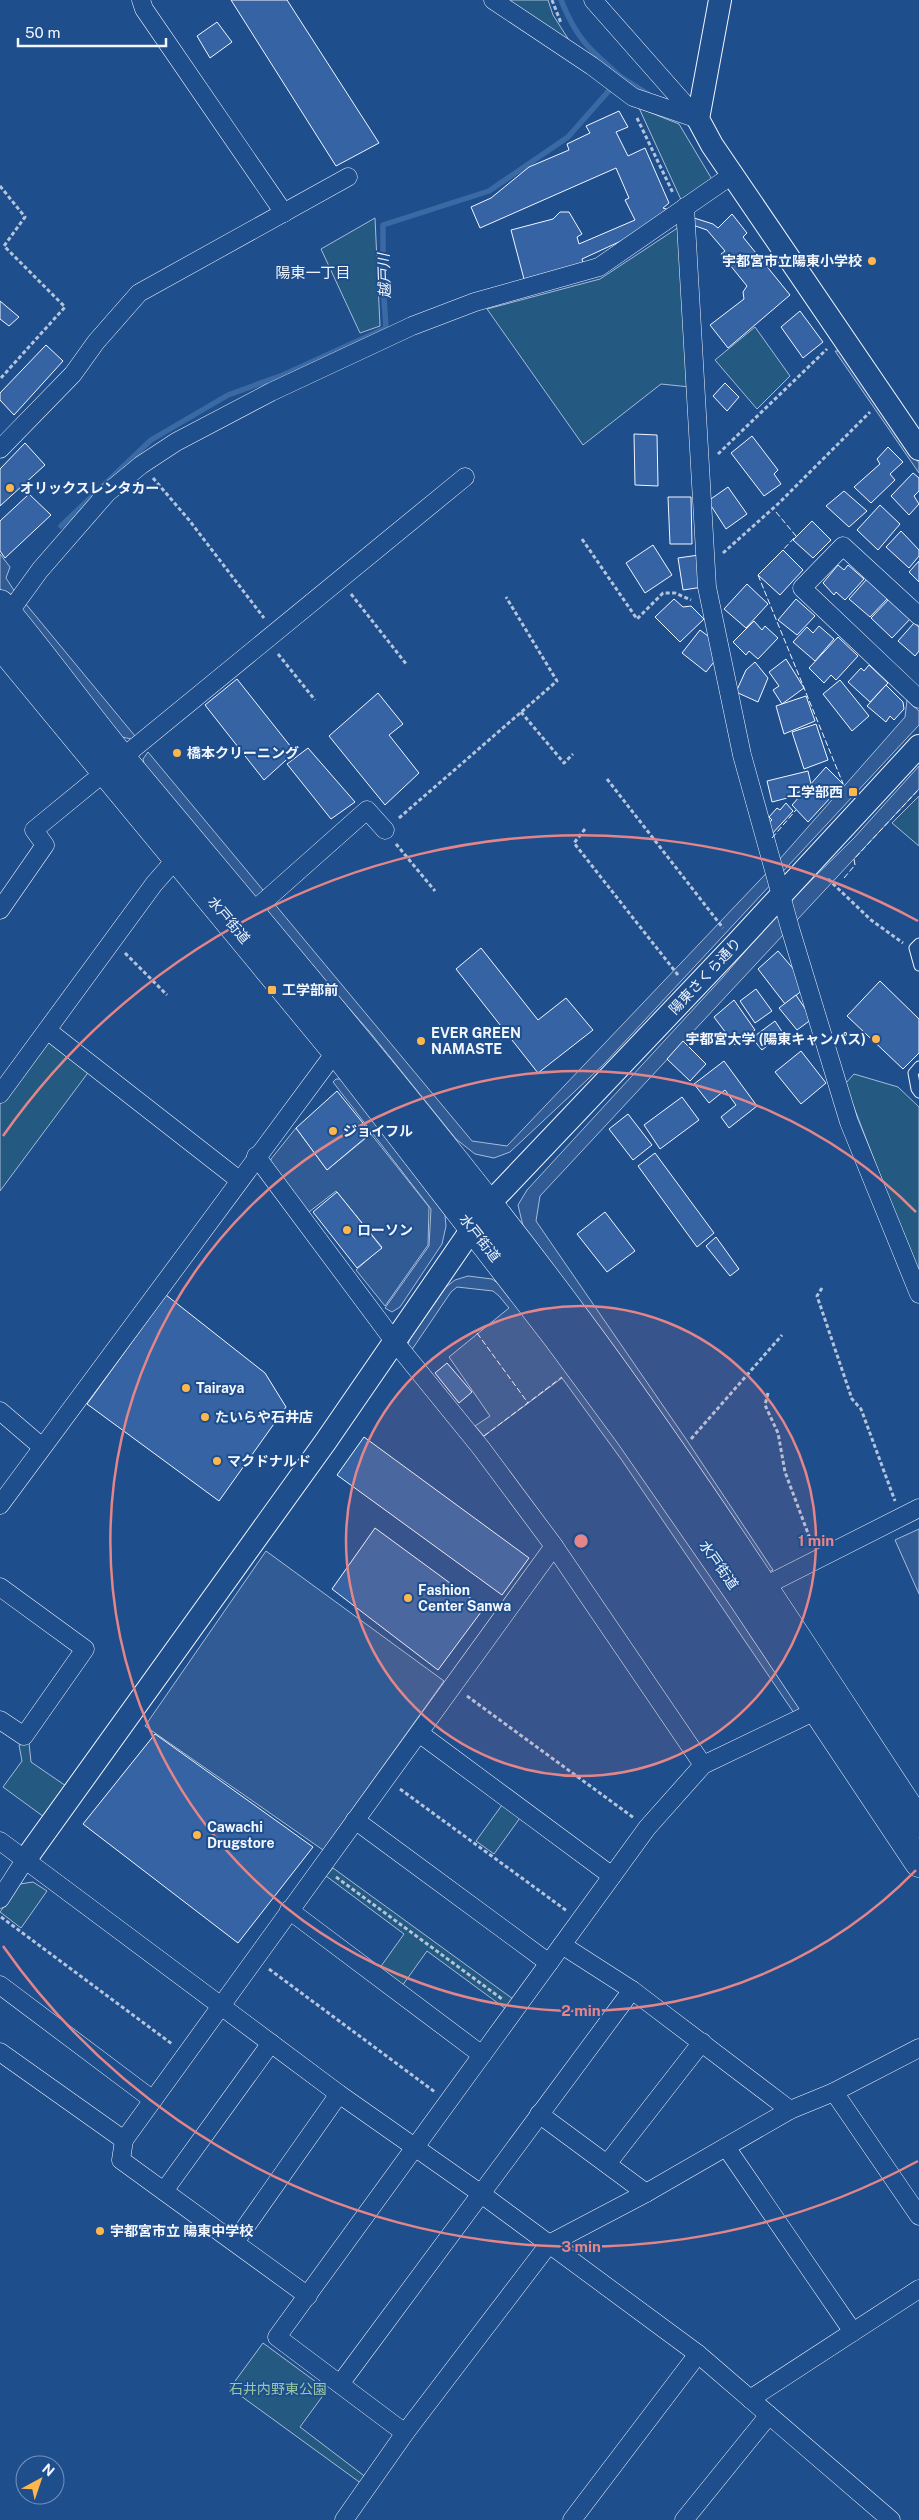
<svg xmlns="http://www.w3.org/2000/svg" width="919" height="2520" font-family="'Public Sans','Noto Sans JP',sans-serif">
	<rect width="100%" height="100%" fill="#1f4e8c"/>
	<!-- green -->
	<g fill="#245a82" stroke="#a8bbd7">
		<path d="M502,0H548L553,15L574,48Z"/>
		<path d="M639,108L679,124L713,181L683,204Z"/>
		<path d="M375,218L380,326L360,333L321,249Z"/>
		<path d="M679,227L690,387L661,384L583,445L487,309L600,279Z"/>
		<path d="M755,327L790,376L757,409L715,360Z"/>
		<path d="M919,796V846L892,823Z"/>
		<path d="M49,1039L90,1070L0,1191V1094Z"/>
		<path d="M854,1074L898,1087L919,1107V1276L845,1084Z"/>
		<path d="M29,1743L31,1762L66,1786L44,1817L3,1787L22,1761L19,1745Z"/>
		<path d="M507,1798L525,1811L494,1854L476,1841Z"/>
		<path d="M333,1868L513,1999L506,2009L427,1951L402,1986L379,1969L404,1934L326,1876Z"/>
		<path d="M33,1882L47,1891L21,1928L0,1912L20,1884Z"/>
		<path d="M263,2343L327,2390L300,2427L367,2478L362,2484L230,2388Z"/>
	</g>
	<!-- parking -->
	<g fill="#305b95" stroke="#a8bbd7">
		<path d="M835,351H840L907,445L919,463V473Z"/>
		<path d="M0,554L10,567L6,578L15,592L11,594L7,595L0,589Z"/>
		<path d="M25,603L135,736L131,739L122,737L23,616L22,608Z"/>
		<path d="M907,700L919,711V725L604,1064L510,1152L494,1158L475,1154L456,1139L369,1031L319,974L144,764L143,759L148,752L472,1141L507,1146L778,861L905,717Z"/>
		<path d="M919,766V789L540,1196L536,1221L688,1442L773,1570L769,1572L523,1226L518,1205L527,1190L723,977L779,912L854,838Z"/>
		<path d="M336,1079H341L445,1215L446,1226L442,1244L400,1307L392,1312L385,1308L429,1246L431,1209L333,1082Z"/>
		<path d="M296,1128L327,1170L371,1134L429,1207L428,1245L385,1306L356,1270L382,1247L336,1191L309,1212L270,1165L271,1159Z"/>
		<path d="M468,1276L492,1279L506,1289L628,1452L800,1708L796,1716L621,1459L562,1378L484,1436L475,1426L490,1416L449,1357L509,1308L499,1296L493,1291L457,1287L451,1292L411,1351L408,1344L410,1339L446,1287L455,1280Z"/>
		<path d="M919,1529V1594L895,1540Z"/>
		<path d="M266,1551L444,1681L323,1850L145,1726Z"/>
	</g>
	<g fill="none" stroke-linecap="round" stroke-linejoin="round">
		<!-- stream -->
		<g stroke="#3b69a3" stroke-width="5.5">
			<path d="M621,77L648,94"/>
			<path d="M61,526L151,440L228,395L283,375L386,328L383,282V225L489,191L568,137L621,77C590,50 577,40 561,0"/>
		</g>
	</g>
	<!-- building -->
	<g fill="#3563a3" stroke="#f2f6ff">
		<path d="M231,0H287L379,143L336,166Z"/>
		<path d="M217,22L232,42L210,58L197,36Z"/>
		<path d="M619,111L628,127L616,132L628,156L645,148L669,203L663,208L713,224L718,228L732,214L747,233L743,237L790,295L728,348L710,325L744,299L743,292L747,286L721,254L725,251L707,230L661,214L634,235L582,259L583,263L524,279L511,230L553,219L560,212H569L582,234L577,237L579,244L635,220L625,200L629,198L616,168L480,228L471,207L491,198L529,167L569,150L567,144L590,133L586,126Z"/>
		<path d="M0,301L19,317L9,326L0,319Z"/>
		<path d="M800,311L823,342L803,358L781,327Z"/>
		<path d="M46,345L63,361L14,415L0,400V393Z"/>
		<path d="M725,383L739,397L727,411L713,396Z"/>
		<path d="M634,434L657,435L658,486L635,485Z"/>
		<path d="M752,436L778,470L774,474L781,484L764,496L731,453Z"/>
		<path d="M25,443L45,465L0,506V469Z"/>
		<path d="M888,447L903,462L890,474L895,480L871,503L854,487L880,464L877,459Z"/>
		<path d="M913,473L919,478V491L914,496L919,504L909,515L891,496Z"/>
		<path d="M728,487L747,514L726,529L708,501Z"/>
		<path d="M844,491L867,511L849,527L826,506Z"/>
		<path d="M29,494L51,515L5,558L0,551V521Z"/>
		<path d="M668,497H691L692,544H670Z"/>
		<path d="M880,505L900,524L878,550L857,530Z"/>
		<path d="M812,521L831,540L813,558L793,540Z"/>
		<path d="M901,531L919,550V556L909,568L886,547Z"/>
		<path d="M653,545L672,575L645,593L626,563Z"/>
		<path d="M783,550L803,570L780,595L758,575Z"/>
		<path d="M699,555L703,587L683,590L678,558Z"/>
		<path d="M919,561V582L909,572Z"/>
		<path d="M838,565L844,570L848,565L864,579L845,600L836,592L834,595L823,583Z"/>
		<path d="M867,579L888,598L870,617L849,599Z"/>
		<path d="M747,584L768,604L746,628L724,609Z"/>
		<path d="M890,598L911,618L892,638L871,618Z"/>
		<path d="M674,599L683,607L691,606L704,619L680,642L655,617Z"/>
		<path d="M796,599L815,616L797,635L778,620Z"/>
		<path d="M754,621L762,630L765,626L778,638L758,659L749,651L746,655L733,642Z"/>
		<path d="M914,623L919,627V651L915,656L898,641Z"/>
		<path d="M819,626L834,639L815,661L793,642L807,627L813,633Z"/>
		<path d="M700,630L712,639L717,658L706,672L682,653Z"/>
		<path d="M838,637L858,656L836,680L831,675L824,683L809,668Z"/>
		<path d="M786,659L804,688L782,704L773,690L779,686L769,672Z"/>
		<path d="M755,662L768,678L758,702L736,692L746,670Z"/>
		<path d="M869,665L888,683L870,702L848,682L861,668L864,671Z"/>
		<path d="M237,679L295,752L264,780L205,705Z"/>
		<path d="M840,680L869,716L852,731L823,694Z"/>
		<path d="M886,685L903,702L904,709L894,720L890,716L886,722L867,706Z"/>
		<path d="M378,693L403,724L389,735L419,773L385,805L329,736Z"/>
		<path d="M806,696L815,721L784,734L776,706Z"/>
		<path d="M816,724L828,760L804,769L792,732Z"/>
		<path d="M308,748L355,802L331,819L287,764Z"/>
		<path d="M826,767L843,784L808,822L792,805Z"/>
		<path d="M808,771L811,784L801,788L802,791L794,794L795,796L772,802L767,781Z"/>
		<path d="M786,803L793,811L771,835L768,823L772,820L769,817L777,808L780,810Z"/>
		<path d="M481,948L538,1020L566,998L593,1030L538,1073L456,969Z"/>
		<path d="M778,951L808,986L785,1004L758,969Z"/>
		<path d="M880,981L919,1019V1053L903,1069L847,1016Z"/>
		<path d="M756,989L772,1011L755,1023L740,1001Z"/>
		<path d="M796,995L812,1019L797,1030L779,1008Z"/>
		<path d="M734,1000L755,1030L735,1045L714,1017Z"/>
		<path d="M775,1021L783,1033L762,1050L752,1038Z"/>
		<path d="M683,1041L706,1064L690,1081L667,1059Z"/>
		<path d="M801,1051L826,1083L801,1104L775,1072Z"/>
		<path d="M724,1061L757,1106L729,1128L721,1117L736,1105L725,1090L709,1103L694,1084Z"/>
		<path d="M337,1091L371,1133L327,1170L296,1128Z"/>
		<path d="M682,1097L699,1120L660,1149L644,1125Z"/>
		<path d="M628,1114L652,1145L633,1160L609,1129Z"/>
		<path d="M655,1153L714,1233L697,1247L638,1166Z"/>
		<path d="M337,1192L382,1248L357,1268L313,1212Z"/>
		<path d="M605,1212L635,1251L607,1272L577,1234Z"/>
		<path d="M716,1237L739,1269L730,1276L706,1246Z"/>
		<path d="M166,1295L265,1373L286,1407L219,1501L87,1404Z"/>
		<path d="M447,1363L472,1392L459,1403L435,1373Z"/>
		<path d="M364,1437L529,1558L502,1595L337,1475Z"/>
		<path d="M375,1528L484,1608L438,1670L332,1589Z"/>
		<path d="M155,1734L313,1847L238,1943L83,1824Z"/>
	</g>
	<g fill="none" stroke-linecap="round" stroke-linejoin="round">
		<!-- service casing -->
		<g stroke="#f2f6ff" stroke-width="11">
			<g id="service">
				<path d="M919,943L914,948L919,966"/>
				<path d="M919,1066L913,1073L916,1089L919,1093"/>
			</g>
		</g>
		<!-- minor casing -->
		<g stroke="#f2f6ff" stroke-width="19">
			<g id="minor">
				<path d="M141,0L144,9L284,213"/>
				<path d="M493,0L592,66L633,97L698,119"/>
				<path d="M593,0L698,119"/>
				<path d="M685,207L707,587L742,755L790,928L849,1122L919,1294"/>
				<path d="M0,449L73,374L96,342L139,293L348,177"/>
				<path d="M919,616L843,546L802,588L919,699"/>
				<path d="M0,637L8,614L40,570L107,493L141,465L176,442L271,392L412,326L475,302L599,267L732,175"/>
				<path d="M0,910L45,845L34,830L465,477"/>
				<path d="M251,913L367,810L385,830"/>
				<path d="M47,1030L239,1180"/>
				<path d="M0,1094L154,884L183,851"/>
				<path d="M256,1156L394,1341L481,1448L554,1546L703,1765L826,1706"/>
				<path d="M0,1411L42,1447"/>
				<path d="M0,1505L342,1043"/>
				<path d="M0,1587L85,1649L24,1736L0,1720"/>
				<path d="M755,1591L919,1508"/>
				<path d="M419,1733L612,1876"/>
				<path d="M355,1820L549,1963"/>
				<path d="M0,1841L339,2094L480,2193L698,2354L891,2520"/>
				<path d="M0,1899L25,1860"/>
				<path d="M289,1910L482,2055"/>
				<path d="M562,1945L632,1990L790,2110"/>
				<path d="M0,1985L153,2100"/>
				<path d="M919,2048L834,2092L919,2216"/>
				<path d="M0,2052L124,2140L554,1546"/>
				<path d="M539,2114L646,2193"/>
				<path d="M124,2140L121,2160L308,2296"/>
				<path d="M726,2147L853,2332"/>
				<path d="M607,2164L702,2042"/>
				<path d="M164,2191L271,2043"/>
				<path d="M235,2242L339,2094"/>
				<path d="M340,2384L632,1990"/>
				<path d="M750,2399L919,2289"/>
				<path d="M405,2433L277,2337L647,1828L703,1765"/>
				<path d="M344,2520L405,2433L549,2244L646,2193L790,2110L834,2092"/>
				<path d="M572,2520L698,2354"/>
				<path d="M684,2520L769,2415"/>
			</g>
		</g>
		<!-- tertiary casing -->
		<g stroke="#f2f6ff" stroke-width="24">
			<g id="tertiary">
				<path d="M720,0L698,119L712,145L919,449"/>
				<path d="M25,1860L326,1441L489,1204L736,944L919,746"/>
			</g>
		</g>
		<!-- trunk casing -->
		<g stroke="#f2f6ff" stroke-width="29">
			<g id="trunk">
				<path d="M0,604C43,655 82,710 124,761C278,946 435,1128 578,1321C699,1484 808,1655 919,1823"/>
				<path d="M0,644L336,1051L557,1337L630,1436L743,1599L919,1863"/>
			</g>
		</g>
		<!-- path -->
		<g stroke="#b3c4dc" stroke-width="3" stroke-dasharray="4 2.5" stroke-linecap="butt">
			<path d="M552,0L561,23"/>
			<path d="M637,118L673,193"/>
			<path d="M0,186L25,217L4,246L65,307L0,379"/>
			<path d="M718,454L827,349"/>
			<path d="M153,478L189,520L264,618"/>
			<path d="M582,539L637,619L663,593H675L691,600"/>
			<path d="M723,553L779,503L870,412"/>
			<path d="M351,594L407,665"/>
			<path d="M278,654L315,700"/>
			<path d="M521,712L564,763L573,754"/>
			<path d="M607,779L723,928"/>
			<path d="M399,818L557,681L506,597"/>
			<path d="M585,829L574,843L678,975"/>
			<path d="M396,844L435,891"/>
			<path d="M828,879L871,920L903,943"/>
			<path d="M125,953L167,995"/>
			<path d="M822,1288L817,1296L852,1399L861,1409L895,1501"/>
			<path d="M768,1393L765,1405L778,1433L785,1472L812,1544"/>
			<path d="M691,1439L782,1335"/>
			<path d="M467,1696L634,1818"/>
			<path d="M400,1789L567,1911"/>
			<path d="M336,1877L502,1999"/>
			<path d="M1,1917L172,2044"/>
			<path d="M269,1969L435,2092"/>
		</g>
		<!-- service -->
		<use href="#service" stroke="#1f4e8c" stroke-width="9"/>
		<!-- minor -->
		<use href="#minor" stroke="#1f4e8c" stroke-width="18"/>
		<!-- tertiary -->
		<use href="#tertiary" stroke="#1f4e8c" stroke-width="22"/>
		<!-- trunk -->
		<use href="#trunk" stroke="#1f4e8c" stroke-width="28"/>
		<!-- fence -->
		<g stroke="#f2f6ff" stroke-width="1" stroke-dasharray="6 2.5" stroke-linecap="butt">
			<path d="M776,512L796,536L781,552"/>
			<path d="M758,575L844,786"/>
			<path d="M772,838L796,810"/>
			<path d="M844,878L855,865L854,859L919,789"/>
			<path d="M477,1333L528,1403"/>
			<path d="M484,1436L562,1377"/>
		</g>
	</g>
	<!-- distance rings -->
	<circle cx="581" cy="1541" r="235" fill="#e38589" fill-opacity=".12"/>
	<g fill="none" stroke="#e38589" stroke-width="2.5">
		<circle cx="581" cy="1541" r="235"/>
		<path d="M916 1870A470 470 0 1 1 916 1212"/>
		<path d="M918 2161A706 706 0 0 1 3 1946M3 1136A706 706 0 0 1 918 921"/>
	</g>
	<!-- markers -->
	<g fill="#ffb74d" stroke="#1f4e8c" stroke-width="2">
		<circle cx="872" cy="261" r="5"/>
		<circle cx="10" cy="488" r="5"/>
		<circle cx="177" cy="753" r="5"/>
		<rect x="848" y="787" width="10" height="10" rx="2.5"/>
		<rect x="267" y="985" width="10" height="10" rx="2.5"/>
		<circle cx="876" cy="1039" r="5"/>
		<circle cx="421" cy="1041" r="5"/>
		<circle cx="333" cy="1131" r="5"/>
		<circle cx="347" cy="1230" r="5"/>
		<circle cx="186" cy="1388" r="5"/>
		<circle cx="205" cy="1417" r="5"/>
		<circle cx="217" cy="1461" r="5"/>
		<circle cx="408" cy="1598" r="5"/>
		<circle cx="197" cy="1835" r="5"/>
		<circle cx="100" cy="2231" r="5"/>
	</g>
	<g text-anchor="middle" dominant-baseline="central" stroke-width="4" stroke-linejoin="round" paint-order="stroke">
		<!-- poi labels -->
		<g font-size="14" font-weight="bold" fill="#f2f6ff" stroke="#1f4e8c" text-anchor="start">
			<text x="862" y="261" text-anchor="end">宇都宮市立陽東小学校</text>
			<text x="20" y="488">オリックスレンタカー</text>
			<text x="187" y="753">橋本クリーニング</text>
			<text x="843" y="792" text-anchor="end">工学部西</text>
			<text x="282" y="990">工学部前</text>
			<text x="431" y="1033">EVER GREEN<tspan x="431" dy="16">NAMASTE</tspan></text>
			<text x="866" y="1039" text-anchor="end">宇都宮大学 (陽東キャンパス)</text>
			<text x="343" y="1131">ジョイフル</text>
			<text x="357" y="1230">ローソン</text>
			<text x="196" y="1388">Tairaya</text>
			<text x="215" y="1417">たいらや石井店</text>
			<text x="227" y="1461">マクドナルド</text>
			<text x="418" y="1590">Fashion<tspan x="418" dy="16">Center Sanwa</tspan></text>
			<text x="207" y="1827">Cawachi<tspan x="207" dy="16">Drugstore</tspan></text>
			<text x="110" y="2231">宇都宮市立 陽東中学校</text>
		</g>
		<!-- street labels -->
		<g font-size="14" fill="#f2f6ff" stroke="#1f4e8c">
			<text transform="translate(229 920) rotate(50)">水戸街道</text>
			<text transform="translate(705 976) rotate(-47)">陽東さくら通り</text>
			<text transform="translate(480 1238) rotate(52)">水戸街道</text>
			<text transform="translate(719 1565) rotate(55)">水戸街道</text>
		</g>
		<!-- park labels -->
		<g font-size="14" fill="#97c8a6" stroke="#1f4e8c">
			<text x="278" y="2389">石井内野東公園</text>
		</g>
		<!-- neighbourhood labels -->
		<g font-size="15" fill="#f2f6ff" stroke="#1f4e8c">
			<text x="313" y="272">陽東一丁目</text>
		</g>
		<!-- water labels -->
		<g font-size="15" font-style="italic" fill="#f2f6ff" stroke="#1f4e8c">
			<text transform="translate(384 276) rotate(-92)">越戸川</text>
		</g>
	</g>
	<circle cx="581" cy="1541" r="8" fill="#e38589" stroke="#1f4e8c" stroke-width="2.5"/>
	<g font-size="15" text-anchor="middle" font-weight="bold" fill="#e38589" stroke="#1f4e8c" stroke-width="4" stroke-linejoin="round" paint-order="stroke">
		<text x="816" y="1546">1 min</text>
		<text x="581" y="2016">2 min</text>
		<text x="581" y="2252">3 min</text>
	</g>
	<!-- north arrow -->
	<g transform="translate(40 2480) rotate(40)"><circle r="24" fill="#1f4e8c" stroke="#7391ba"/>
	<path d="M0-4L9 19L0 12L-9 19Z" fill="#ffb74d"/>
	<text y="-8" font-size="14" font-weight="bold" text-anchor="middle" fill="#f2f6ff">N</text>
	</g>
	<!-- scale -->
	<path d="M18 38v8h148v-8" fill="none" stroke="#f2f6ff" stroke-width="2.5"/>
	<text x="25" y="38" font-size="15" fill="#f2f6ff" stroke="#1f4e8c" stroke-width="4" paint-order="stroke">50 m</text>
</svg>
